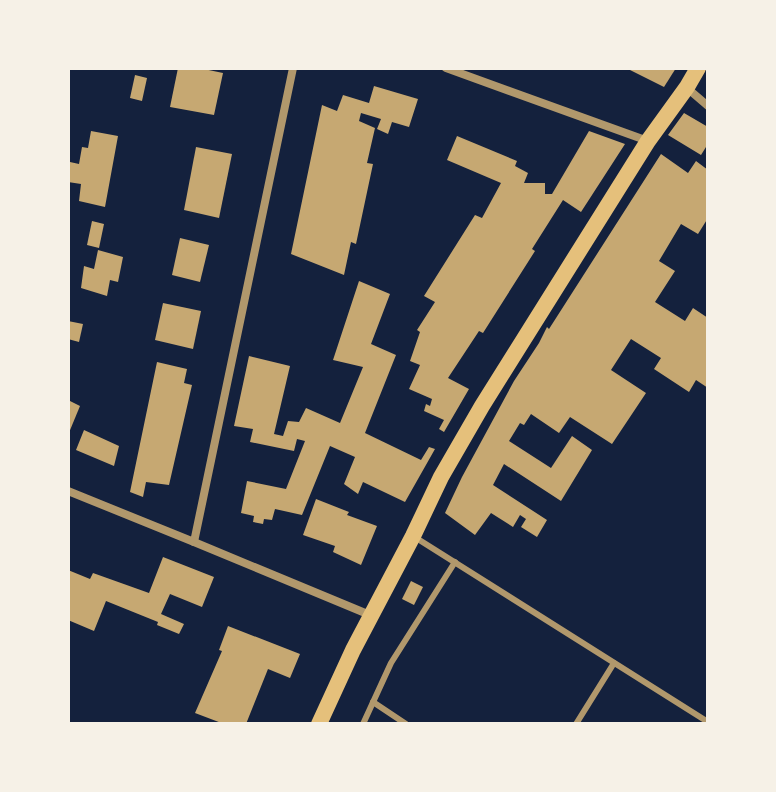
<svg xmlns="http://www.w3.org/2000/svg" width="776" height="792" font-family="Signika,sans-serif">
	<rect width="100%" height="100%" fill="#14213d"/>
	<!-- building -->
	<g fill="#c6a872">
		<path d="M178,68H199L223,73L214,115L170,107Z"/>
		<path d="M626,68H676L664,87Z"/>
		<path d="M135,75L147,78L142,101L130,98Z"/>
		<path d="M374,86L418,99L409,127L392,122L388,134L377,129L381,119L361,113L359,121L375,128L367,163L373,164L356,244L351,242L344,275L291,254L322,105L337,111L343,95L369,103Z"/>
		<path d="M684,113L708,127V149L706,147L701,155L668,135Z"/>
		<path d="M91,131L118,136L105,207L79,201L81,184L68,182L70,162L79,164L82,147L88,148Z"/>
		<path d="M589,131L625,144L581,212L563,200L532,249L535,251L483,333L479,331L448,378L469,389L444,432L439,429L444,420L424,411L426,404L430,406L432,399L409,389L420,365L410,361L420,332L417,330L435,302L424,296L475,215L482,218L501,183L447,160L457,136L517,161L515,166L528,173L524,183H545V194H552Z"/>
		<path d="M196,147L232,154L219,218L184,210Z"/>
		<path d="M661,154L688,173L696,161L708,170V218L698,234L681,224L659,261L675,271L655,302L685,321L693,308L708,318V388L696,380L689,392L654,369L661,358L631,339L611,370L646,393L612,444L570,417L559,433L531,414L524,425L520,423L509,441L551,468L572,436L592,450L561,501L504,464L493,485L547,520L537,537L521,527L526,519L520,515L513,527L491,513L475,535L445,513L462,477L514,381L539,343L547,327L549,329Z"/>
		<path d="M92,221L104,224L99,248L87,245Z"/>
		<path d="M180,238L209,245L200,282L172,275Z"/>
		<path d="M98,250L123,257L118,282L110,280L107,296L81,288L84,266L94,269Z"/>
		<path d="M359,281L390,294L371,344L396,355L365,433L421,460L429,447L435,449L405,502L363,482L358,494L344,484L355,457L330,446L302,515L275,509L272,520L264,519L263,524L253,522L254,516L241,513L247,481L286,489L305,441L297,439L294,451L250,442L253,429L234,426L249,356L290,366L274,434L283,436L288,421L299,422L306,408L340,423L363,367L333,360Z"/>
		<path d="M163,303L201,311L193,349L155,340Z"/>
		<path d="M68,321L83,324L79,342L68,339Z"/>
		<path d="M157,362L187,369L184,383L192,385L169,485L146,482L143,497L130,492Z"/>
		<path d="M68,400L80,406L68,435Z"/>
		<path d="M84,430L119,446L114,466L76,450Z"/>
		<path d="M316,499L349,512L347,515L377,526L361,565L333,552L335,546L303,535Z"/>
		<path d="M163,557L214,577L202,607L170,594L161,614L184,624L179,634L157,625L158,622L106,601L94,631L68,620V570L90,579L93,573L149,593Z"/>
		<path d="M411,581L423,587L414,605L402,599Z"/>
		<path d="M228,626L300,654L290,678L268,669L246,724H224L195,713L222,651L219,650Z"/>
	</g>
	<g fill="none" stroke-linecap="round" stroke-linejoin="round">
		<!-- service -->
		<g stroke="#b1986c" stroke-width="6">
			<path d="M413,536L708,722"/>
			<path d="M373,702L406,724"/>
			<path d="M363,724L391,663L455,562"/>
			<path d="M576,724L614,663"/>
		</g>
		<!-- minor -->
		<g stroke="#b1986c" stroke-width="8">
			<path d="M446,68L648,141"/>
			<path d="M687,88L708,106"/>
			<path d="M68,491L194,542L370,615"/>
			<path d="M194,542L293,68"/>
		</g>
		<!-- secondary -->
		<path stroke="#e5c07b" stroke-width="16" d="M319,724L353,650L413,536L441,477L482,406L648,141L687,87L698,68"/>
	</g>
	<!-- border -->
	<rect width="776" height="792" fill="none" stroke="#f6f1e7" stroke-width="140"/>
</svg>
